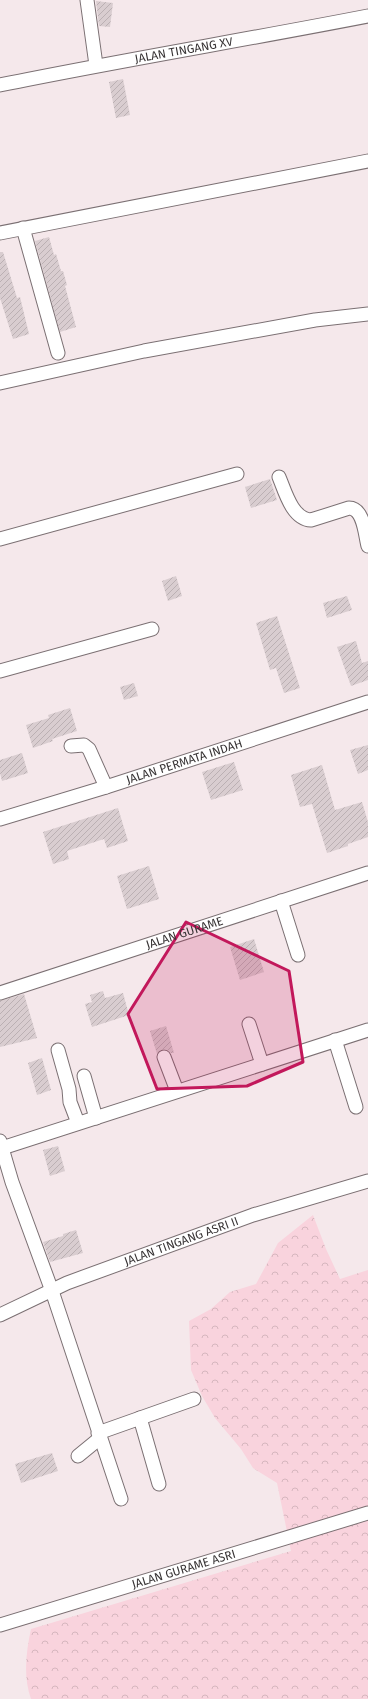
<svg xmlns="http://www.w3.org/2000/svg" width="368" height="1699" font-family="'Fira Sans',sans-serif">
	<defs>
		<pattern id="forest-crowns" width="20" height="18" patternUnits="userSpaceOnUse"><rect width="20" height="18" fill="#f9d3dd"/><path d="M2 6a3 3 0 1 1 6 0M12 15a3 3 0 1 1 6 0" fill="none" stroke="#d6b6be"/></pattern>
		<pattern id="building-hatch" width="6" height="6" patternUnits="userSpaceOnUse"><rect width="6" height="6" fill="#d9cdd0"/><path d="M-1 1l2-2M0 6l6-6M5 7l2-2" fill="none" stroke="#bbb0b3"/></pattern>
	</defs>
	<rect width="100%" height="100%" fill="#f5e8eb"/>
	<!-- forest -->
	<path fill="url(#forest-crowns)" d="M313,1215L326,1249L340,1279L368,1270V1699H31C23,1677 26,1652 31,1629L291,1551L277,1483L253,1468L241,1449L215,1418L202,1396L191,1370L189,1321L211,1309L230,1292L256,1284L278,1243Z"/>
	<!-- building -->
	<g fill="url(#building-hatch)">
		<path d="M96,1L113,3L110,27L99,26Z"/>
		<path d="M123,79L130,115L116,118L109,82Z"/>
		<path d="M49,237L54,255L56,254L61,271H63L67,285L65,286L76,327L60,332L35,241Z"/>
		<path d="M0,252H3L17,298L20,297L29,334L13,339L0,298Z"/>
		<path d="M270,479L277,500L251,508L245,487Z"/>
		<path d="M176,576L182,596L168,601L162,581Z"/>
		<path d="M347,596L352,610L327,618L323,603Z"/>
		<path d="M277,616L300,688L284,693L276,668L270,670L256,623Z"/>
		<path d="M356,641L362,663L368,661V680L351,686L337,647Z"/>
		<path d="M134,683L138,696L124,700L120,687Z"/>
		<path d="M70,708L77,731L52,739L53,741L33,748L26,725L49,718L48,715Z"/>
		<path d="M368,745V770L358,774L350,750Z"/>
		<path d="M22,753L28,773L2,781L0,773V760Z"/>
		<path d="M234,762L243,790L211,800L202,772Z"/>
		<path d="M322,765L335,810L362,802L368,822V837L348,844V846L327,853L312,804L300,807L291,775Z"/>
		<path d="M118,808L128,841L107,848L104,839L67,851L69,859L53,864L43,832Z"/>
		<path d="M149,866L159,899L127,909L117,876Z"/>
		<path d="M254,939L264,972L240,980L230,947Z"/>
		<path d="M103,991L105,998L123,993L129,1015L92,1027L85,1004L92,1002L90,995Z"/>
		<path d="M24,994L37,1038L0,1047V1001Z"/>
		<path d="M166,1026L174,1053H171L165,1049L161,1050L157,1054L150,1031Z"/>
		<path d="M42,1058L51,1090L37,1095L28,1063Z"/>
		<path d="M58,1146L65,1171L50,1176L43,1150Z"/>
		<path d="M76,1230L83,1253L50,1262L43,1242L63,1236V1234Z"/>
		<path d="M52,1453L58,1471L21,1483L15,1464Z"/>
	</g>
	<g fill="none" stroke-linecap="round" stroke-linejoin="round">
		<!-- minor casing -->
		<g stroke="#7b7073" stroke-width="15">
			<g id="minor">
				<path d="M87,0L96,65"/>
				<path id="s1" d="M0,85C122,60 245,40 368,16"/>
				<path d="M23,228L58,353"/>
				<path d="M0,233L368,161"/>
				<path d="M0,383L144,351L315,320L368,314"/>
				<path d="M279,477C285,491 292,519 311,520L349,508C364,508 365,535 368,546"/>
				<path d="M0,539L237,474"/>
				<path d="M0,671L152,629"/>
				<path d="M71,746L84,745L89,749L106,787"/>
				<path id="s2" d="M0,819L106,787L368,702"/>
				<path d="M281,901L298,955"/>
				<path id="s3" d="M0,993L368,873"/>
				<path d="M249,1024L262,1064"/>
				<path d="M335,1040L356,1107"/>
				<path d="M58,1050L69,1089L70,1102L78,1123"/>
				<path d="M164,1057L177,1091"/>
				<path d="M84,1076L96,1118"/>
				<path d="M0,1141L2,1148L368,1030"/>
				<path d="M2,1148L12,1182L52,1291L121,1499"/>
				<path id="s4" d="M0,1315L67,1283L253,1215L368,1181"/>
				<path d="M140,1418L159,1484"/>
				<path d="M98,1433L194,1399"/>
				<path d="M78,1456L100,1438"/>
				<path id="s5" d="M0,1625L368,1513"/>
			</g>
		</g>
		<!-- minor -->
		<use href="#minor" stroke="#fff" stroke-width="13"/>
	</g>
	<!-- marked area -->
	<path fill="#c2185b" fill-opacity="0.2" stroke="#c2185b" stroke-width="3" stroke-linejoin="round" d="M186,922L289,971L303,1062L247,1086L157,1089L128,1014Z"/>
	<g text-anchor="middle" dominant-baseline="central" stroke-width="4" stroke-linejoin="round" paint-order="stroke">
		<!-- street labels -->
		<g font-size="12" fill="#373334" stroke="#fff">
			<text stroke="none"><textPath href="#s1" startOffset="187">JALAN TINGANG XV</textPath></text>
			<text stroke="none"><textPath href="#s2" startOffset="193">JALAN PERMATA INDAH</textPath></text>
			<text stroke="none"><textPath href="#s3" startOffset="194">JALAN GURAME</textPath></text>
			<text stroke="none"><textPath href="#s4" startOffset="196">JALAN TINGANG ASRI II</textPath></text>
			<text stroke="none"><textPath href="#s5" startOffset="192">JALAN GURAME ASRI</textPath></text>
		</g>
	</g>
</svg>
